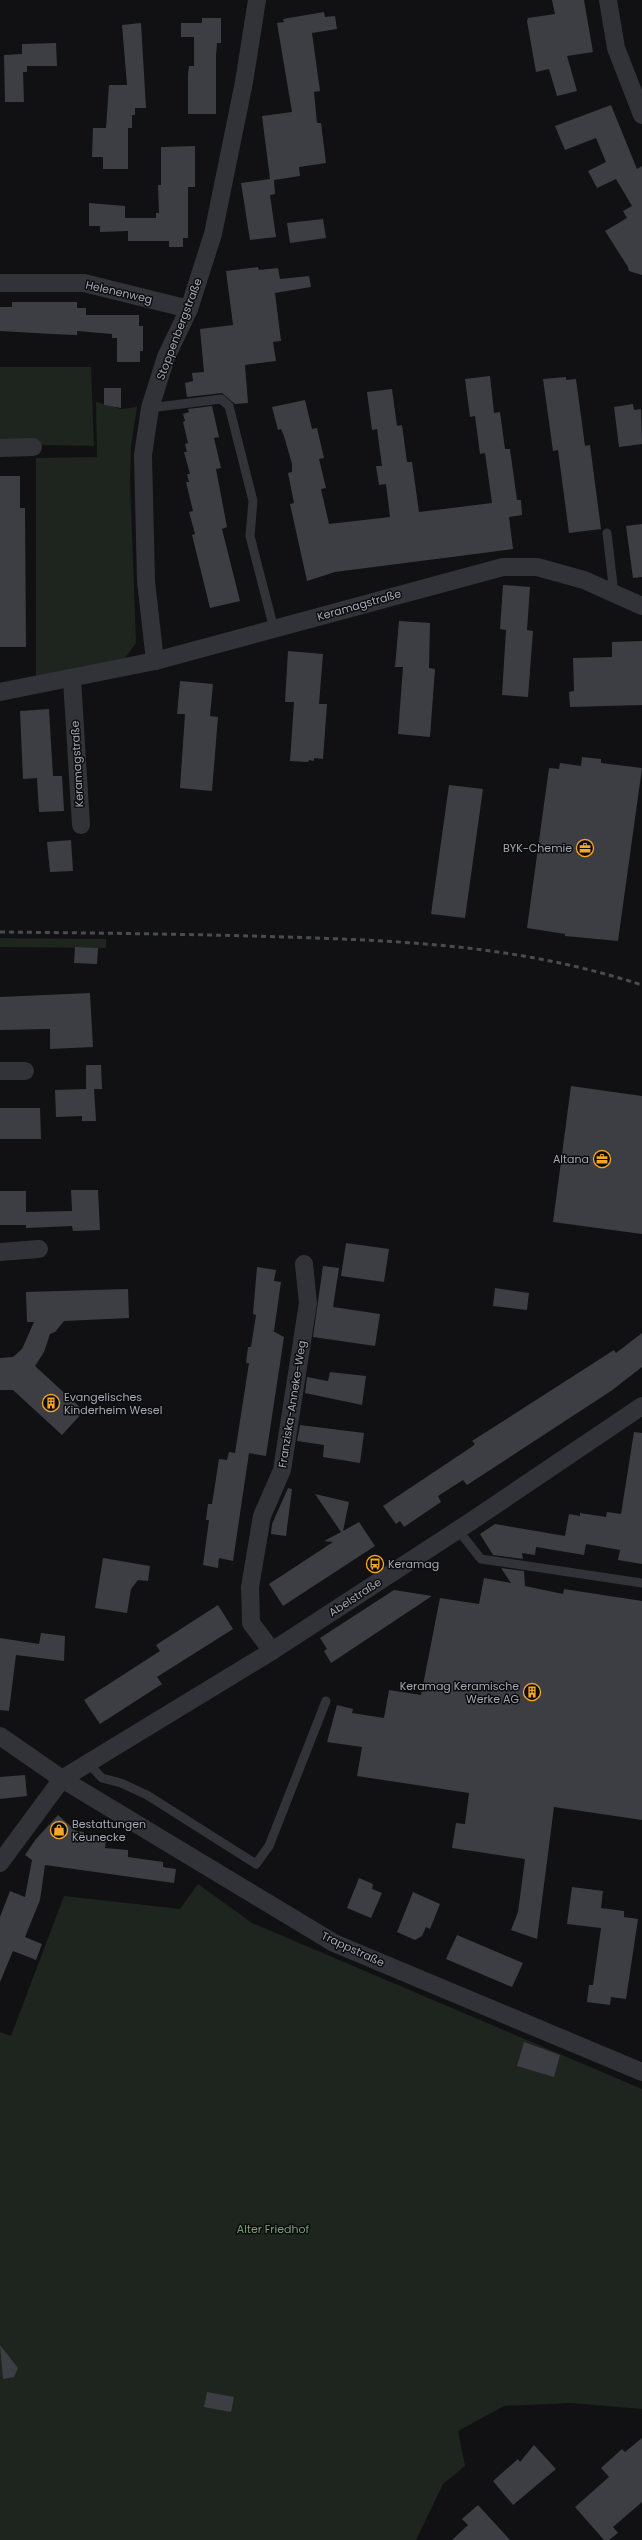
<svg xmlns="http://www.w3.org/2000/svg" width="642" height="2540" font-family="Poppins,sans-serif">
	<rect width="100%" height="100%" fill="#111113"/>
	<!-- green -->
	<g fill="#1d251e">
		<path d="M0,367H91L94,446L0,444Z"/>
		<path d="M96,402L121,409L137,407L131,446L130,481L136,643L125,658L36,676V458L97,457Z"/>
		<path d="M0,938L106,939V948L0,947Z"/>
		<path d="M198,1884L252,1923L642,2089V2409L571,2403L504,2406L458,2431L465,2466L443,2484L416,2540H0V2032L11,2036L64,1896L180,1909Z"/>
	</g>
	<!-- building -->
	<g fill="#3d3e43">
		<path d="M552,0H584L593,52L567,56L577,91L557,96L549,69L536,72L527,21L528,18L555,14Z"/>
		<path d="M324,12L325,17L335,16L337,29L312,33L320,91L314,92L317,123H321L326,163L299,167L300,176L274,180L275,194L270,195L276,237L250,240L241,183L270,179L262,116L292,112L277,23L284,22L283,19Z"/>
		<path d="M202,18H221V43H217L216,56V114H188V74L189,66H194V37H181V23H202Z"/>
		<path d="M141,23L146,108H135V115H132V128H128V169H103V157H92L93,128H106L109,85H127L122,25Z"/>
		<path d="M56,43L57,66H27V72H23L24,102H5L4,55L22,54V44Z"/>
		<path d="M611,105L637,169L642,166V275L629,271L628,267L605,231L627,218L623,211L632,206L616,179L597,188L588,171L606,162L596,138L565,150L555,126Z"/>
		<path d="M195,146V187H188V238H183V247H169V241H128V231L100,232V226H89V203L125,206V218H156V213H159L158,185H161V147Z"/>
		<path d="M323,219L326,238L290,243L287,223Z"/>
		<path d="M258,267L259,270L278,268L280,279L309,276L311,287L275,293L281,341L273,342L276,361L245,365L248,403L235,404L222,393L187,397L185,383L193,381L192,373L204,372L200,329L233,325L226,271Z"/>
		<path d="M12,302H77V308H86V315H139V326H143V351H140V362H117V338H112V334L77,331V335L52,334L0,331V307H12Z"/>
		<path d="M490,376L494,413L500,412L505,449H510L517,500H521L522,515L509,517L513,549L335,572L307,581L290,504L294,503L288,473L292,472V464L284,436L281,429L278,430L272,407L305,400L312,429L317,428L324,458L319,459L326,488L321,489L329,524L390,517L386,484L379,485L376,466H382L377,429L372,430L367,392L392,389L397,426L402,425L407,462H412L419,512L492,503L485,453L480,454L475,416L470,417L465,379Z"/>
		<path d="M566,377V380L576,379L585,446L590,445L601,529L569,533L558,450L553,451L543,379Z"/>
		<path d="M104,388H121V408L104,405Z"/>
		<path d="M633,404L634,410L641,409L642,444L619,447L614,407Z"/>
		<path d="M212,406L219,437L214,438L221,468L216,469L227,527L222,529L240,601L210,608L192,535L195,534L189,512L193,511L186,482H189L187,474H190L184,452H187L185,444L188,443L183,422L185,421L183,414L189,412L188,409Z"/>
		<path d="M0,476H20V508H25L26,647H0Z"/>
		<path d="M642,524V577L633,578L626,526Z"/>
		<path d="M503,585L530,587L527,630L533,631L528,697L502,695L506,630L500,629Z"/>
		<path d="M399,621L430,623L429,668L435,669L430,737L398,734L403,667H395Z"/>
		<path d="M642,641V705L570,707L569,692L574,691L573,658L612,657V642Z"/>
		<path d="M288,651L323,654L319,704H327L323,759L314,758V761L309,760L308,762L290,761L294,702H285Z"/>
		<path d="M180,681L213,684L210,716L218,717L212,791L180,788L185,714H177Z"/>
		<path d="M49,709L53,776H62L64,811L39,812L37,778L23,779L20,711Z"/>
		<path d="M582,757L601,759V763L642,768L618,941L565,936V934L527,928L549,768L559,769L560,763L581,766Z"/>
		<path d="M449,785L483,789L465,918L431,914Z"/>
		<path d="M71,840L73,871L50,872L47,842Z"/>
		<path d="M75,947L98,948L97,964L74,963Z"/>
		<path d="M90,993L93,1047L50,1049V1029L0,1030V997Z"/>
		<path d="M86,1065H101L102,1089H94L96,1121H82V1116L56,1117L55,1090L86,1089Z"/>
		<path d="M571,1086L642,1096V1234L553,1222Z"/>
		<path d="M0,1108H40L41,1139H0Z"/>
		<path d="M71,1190H98L100,1230L73,1231L72,1226L26,1228V1225H0V1191H26V1212L72,1211Z"/>
		<path d="M346,1243L389,1249L384,1282L341,1276Z"/>
		<path d="M323,1266L339,1268L333,1307L380,1314L375,1346L313,1337Z"/>
		<path d="M257,1267L276,1270L274,1281L281,1282L274,1331L271,1330L284,1337L266,1456L249,1453L233,1561L219,1558L218,1568L203,1565L209,1520H206L208,1504H212L219,1459L227,1460L229,1452L235,1453L249,1363H246L248,1347H251L256,1315L253,1314Z"/>
		<path d="M495,1288L529,1293L527,1310L493,1306Z"/>
		<path d="M128,1289L129,1318L64,1321L55,1332L50,1334L44,1352L35,1366L84,1411L62,1435L13,1390H0V1358L13,1357L22,1349L34,1322H27L26,1292Z"/>
		<path d="M642,1333V1367L611,1391L467,1485L463,1480L438,1496L441,1502L404,1527L400,1521L396,1524L383,1506L470,1448L475,1444L472,1441L614,1350L616,1353Z"/>
		<path d="M330,1372L366,1376L362,1405L305,1393L307,1377L328,1381Z"/>
		<path d="M300,1425L364,1433L360,1463L323,1457L324,1445L297,1441Z"/>
		<path d="M634,1432L642,1433V1564L618,1560L620,1550L586,1544L584,1555L536,1547L535,1555L522,1553L523,1559L493,1555L480,1534L495,1524L565,1536L569,1514L580,1516V1513L606,1517L607,1512L621,1514Z"/>
		<path d="M288,1488L292,1489L286,1536L271,1534L272,1524Z"/>
		<path d="M315,1494L349,1502L343,1531L359,1522L375,1546L283,1606L269,1584L333,1542L324,1541L341,1532Z"/>
		<path d="M103,1558L150,1566L148,1581L138,1580L131,1589L127,1613L95,1608Z"/>
		<path d="M501,1568L524,1571L525,1586L563,1594L564,1589L642,1601V1820L554,1807L537,1939L511,1930L518,1912L525,1859L452,1848L456,1823L465,1824L469,1793L357,1776L362,1747L327,1742L337,1705L353,1709L352,1713L384,1718L389,1690L421,1695L440,1598L479,1604L484,1578L511,1583Z"/>
		<path d="M394,1590L432,1596L331,1663L324,1651L327,1649L320,1638Z"/>
		<path d="M218,1605L233,1629L157,1677L162,1684L100,1724L84,1700L160,1651L156,1645Z"/>
		<path d="M41,1633L65,1636L64,1661L16,1655L9,1711L0,1710V1638L39,1644Z"/>
		<path d="M25,1775L27,1796L0,1799V1777Z"/>
		<path d="M58,1815L76,1831L84,1832L83,1837L106,1840L105,1848L128,1850V1857L163,1862V1867L176,1869L174,1883L45,1865L40,1900L25,1937L42,1944L36,1960L13,1951L0,1982V1917L10,1891L25,1897L32,1860L25,1855L36,1839Z"/>
		<path d="M359,1878L373,1884L372,1889L382,1893L371,1918L347,1908Z"/>
		<path d="M572,1887L603,1891L601,1908L624,1911V1917L638,1919L626,1999L611,1997L610,2005L587,2002L589,1985H593L601,1928L567,1924Z"/>
		<path d="M413,1892L440,1904L430,1929L426,1927L422,1936L415,1940L397,1932Z"/>
		<path d="M457,1935L523,1963L512,1987L446,1959Z"/>
		<path d="M524,2042L560,2055L554,2077L517,2066Z"/>
		<path d="M0,2345L18,2368L14,2377L3,2379Z"/>
		<path d="M207,2392L234,2397L231,2412L204,2407Z"/>
		<path d="M642,2438V2502L613,2527L618,2533L609,2540H604L575,2507L609,2477L601,2468L622,2449L625,2452Z"/>
		<path d="M534,2445L556,2469L513,2505L493,2481L518,2459L520,2462Z"/>
		<path d="M478,2505L510,2540H452L468,2525L462,2519Z"/>
	</g>
	<g fill="none" stroke-linecap="round" stroke-linejoin="round">
		<!-- service -->
		<g stroke="#323338" stroke-width="9">
			<path d="M150,408L221,399L229,406L253,501L250,536L274,629"/>
			<path d="M607,533L614,594"/>
			<path d="M458,1530L481,1559L642,1583"/>
			<path d="M88,1763L102,1778L121,1783L147,1795L256,1864L269,1846L326,1701"/>
		</g>
		<!-- minor -->
		<g stroke="#323338" stroke-width="18">
			<path d="M608,0L616,48L642,115"/>
			<path d="M0,283H84L189,309"/>
			<path d="M0,448L33,447"/>
			<path d="M155,661L146,581L143,455L150,408L166,357L189,309L213,234L244,82L257,0"/>
			<path d="M72,679L81,825"/>
			<path d="M0,692L155,661L503,567H537L584,580L642,606"/>
			<path d="M0,1071H25"/>
			<path d="M0,1252L39,1249"/>
			<path d="M272,1651L251,1623L250,1587L262,1516L282,1470L308,1303L304,1264"/>
			<path d="M0,1736L62,1779L334,1943L642,2072"/>
			<path d="M0,1863L62,1779L272,1651L470,1522L642,1406"/>
		</g>
		<!-- rail -->
		<path stroke="#494b51" stroke-width="3" stroke-dasharray="5 4" stroke-linecap="butt" d="M0,932C95,933 191,934 286,937C411,941 522,946 642,985"/>
	</g>
	<!-- icons -->
	<defs>
		<g id="office-ring" transform="scale(0.9)"><circle r="9.5" fill="#0c0c0d" stroke="#f7a625" stroke-width="1.5"/><path d="M-6-3h4V-5.5h4V-3h4V5H-6ZM-1-4.5V-3h2v-1.5ZM-6 0V1H6V0Z" fill="#f7a625"/></g>
		<g id="building-ring" transform="scale(0.9)"><circle r="9.5" fill="#0c0c0d" stroke="#f7a625" stroke-width="1.5"/><path d="M-4-6H4V6H1V3H-1V6H-4ZM-2.5-4.3h1.7v1.8h-1.7ZM.8-4.3h1.7v1.8H.8ZM-2.5-1h1.7V.8h-1.7ZM.8-1h1.7V.8H.8Z" fill="#f7a625"/></g>
		<g id="bus-ring" transform="scale(0.9)"><circle r="9.5" fill="#0c0c0d" stroke="#f7a625" stroke-width="1.5"/><path d="M-5-6H5V4H4V6H2V4H-2V6H-4V4H-5ZM-3.5-4V0h7V-4ZM-3.5 1.2v1.5H-2V1.2ZM2 1.2v1.5H3.5V1.2Z" fill="#f7a625"/></g>
		<g id="shop-ring" transform="scale(0.9)"><circle r="9.5" fill="#0c0c0d" stroke="#f7a625" stroke-width="1.5"/><path d="M-5-2.5h2.3a2.7 3.5 0 0 1 5.4 0H5L5.5 6h-11ZM-1.5-2.5h3a1.5 2.3 0 0 0-3 0Z" fill="#f7a625"/></g>
	</defs>
	<g fill-rule="evenodd">
		<use href="#office-ring" x="585" y="848"/>
		<use href="#office-ring" x="602" y="1159"/>
		<use href="#building-ring" x="51" y="1403"/>
		<use href="#bus-ring" x="375" y="1564"/>
		<use href="#building-ring" x="532" y="1692"/>
		<use href="#shop-ring" x="59" y="1830"/>
	</g>
	<g text-anchor="middle" dominant-baseline="central" stroke-width="3" stroke-linejoin="round" paint-order="stroke">
		<!-- street labels -->
		<g font-size="11" fill="#a2a8b4" stroke="#0c0c0d">
			<text transform="translate(119 292) rotate(13)">Helenenweg</text>
			<text transform="translate(179 329) rotate(-69)">Stoppenbergstraße</text>
			<text transform="translate(359 605) rotate(-16)">Keramagstraße</text>
			<text transform="translate(77 764) rotate(-93)">Keramagstraße</text>
			<text transform="translate(292 1404) rotate(-81)">Franziska-Anneke-Weg</text>
			<text transform="translate(355 1597) rotate(-33)">Abelstraße</text>
			<text transform="translate(353 1949) rotate(25)">Trappstraße</text>
		</g>
		<!-- poi labels -->
		<g font-size="11" fill="#a2a8b4" stroke="#0c0c0d" text-anchor="end">
			<text x="572" y="848">BYK-Chemie</text>
			<text x="589" y="1159">Altana</text>
			<text x="64" y="1397" text-anchor="start">Evangelisches<tspan x="64" dy="13">Kinderheim Wesel</tspan></text>
			<text x="388" y="1564" text-anchor="start">Keramag</text>
			<text x="519" y="1686">Keramag Keramische<tspan x="519" dy="13">Werke AG</tspan></text>
			<text x="72" y="1824" text-anchor="start">Bestattungen<tspan x="72" dy="13">Keunecke</tspan></text>
		</g>
		<!-- park labels -->
		<g font-size="11" fill="#78a078" stroke="#0c0c0d">
			<text x="273" y="2229">Alter Friedhof</text>
		</g>
	</g>
</svg>
